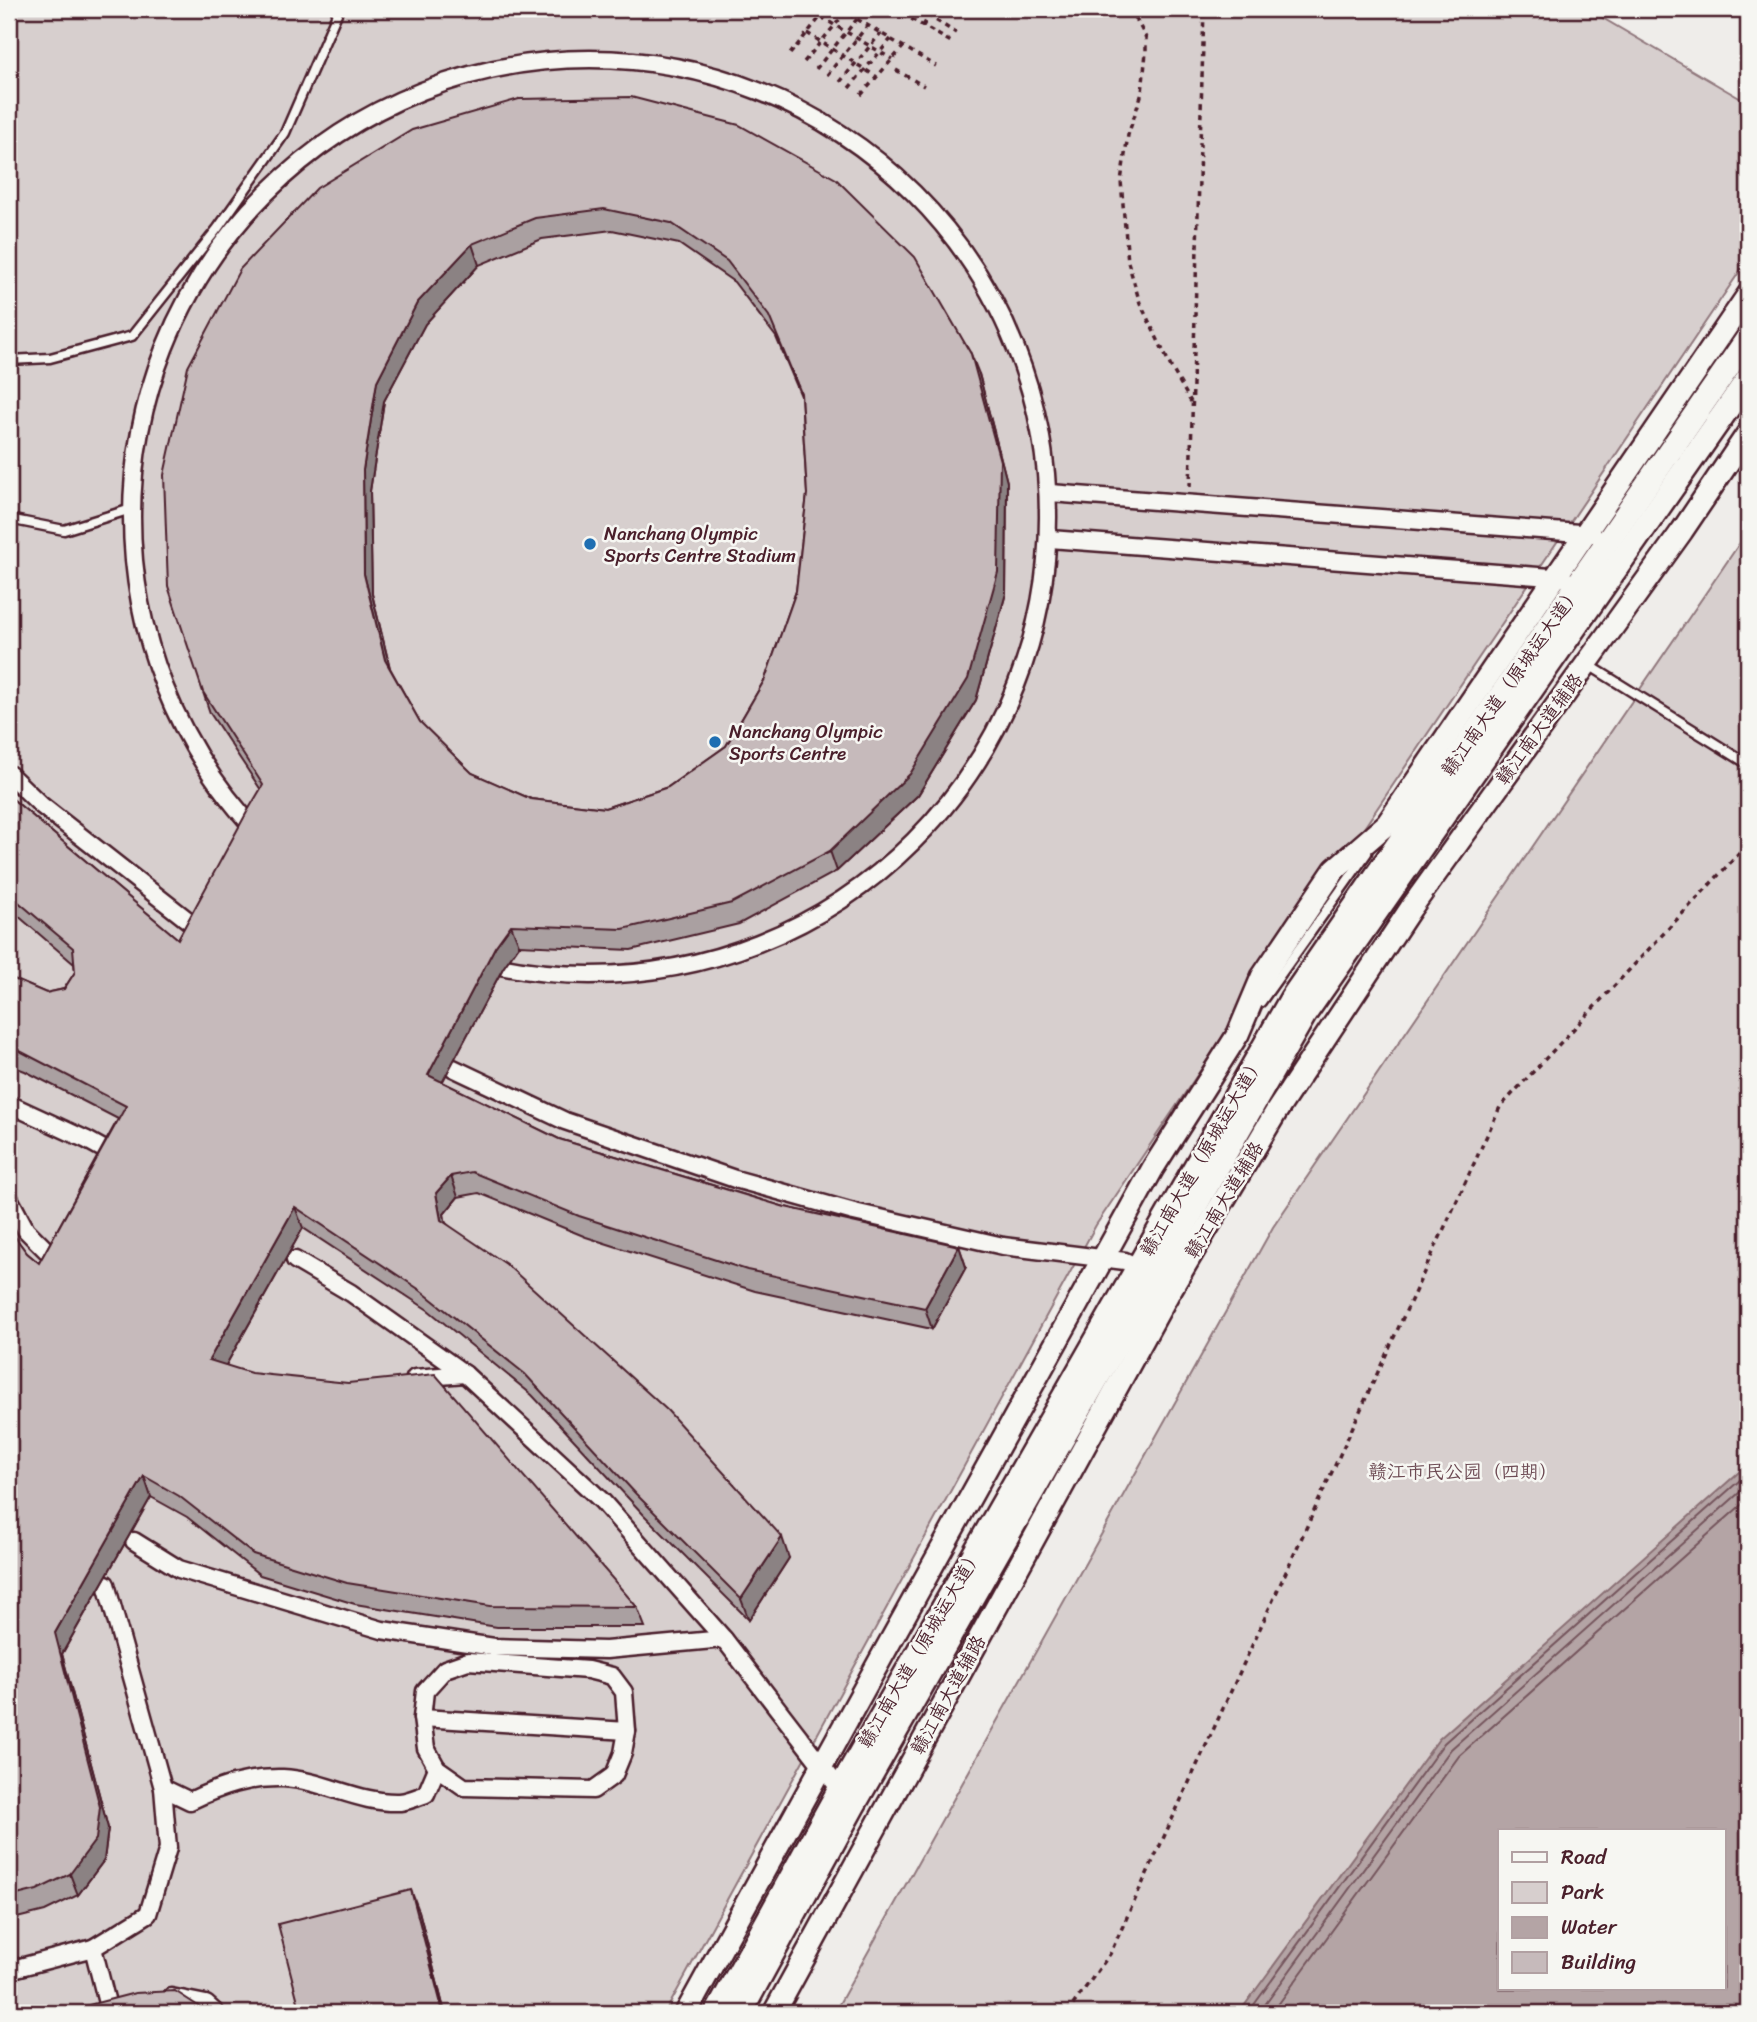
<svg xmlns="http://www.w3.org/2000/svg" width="1757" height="2022" font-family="Sriracha,'LXGW WenKai TC',sans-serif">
	<rect width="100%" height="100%" fill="#efedea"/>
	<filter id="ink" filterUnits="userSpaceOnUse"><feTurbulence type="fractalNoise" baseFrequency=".0143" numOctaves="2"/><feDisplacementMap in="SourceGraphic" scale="14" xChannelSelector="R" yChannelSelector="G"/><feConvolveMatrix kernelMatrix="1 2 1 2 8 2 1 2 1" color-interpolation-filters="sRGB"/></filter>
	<g filter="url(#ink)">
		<!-- green -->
		<g fill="#d7cfce" stroke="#90777c" stroke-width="2">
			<path d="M9,9H1587L1748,103V259L1096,1225L665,2013H9Z"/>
			<path d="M1748,531V1573L1500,1831L1389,2013H834L1273,1227Z"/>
		</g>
		<!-- water -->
		<path fill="#b4a4a5" stroke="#8a6f74" stroke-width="2" fill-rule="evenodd" d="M1748,1464V2013H1239L1439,1739ZM1500,1831H1724V1989H1500Z"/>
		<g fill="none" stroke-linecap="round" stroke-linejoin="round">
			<!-- shore -->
			<g stroke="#74545c" stroke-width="2">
				<path d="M1248,2013L1444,1743L1748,1473"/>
				<path d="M1259,2013L1451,1749L1748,1485"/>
				<path d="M1272,2013L1459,1756L1748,1499"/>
			</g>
			<!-- service casing -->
			<g stroke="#4a1f2b" stroke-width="13">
				<g id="service">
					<path d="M9,360L50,358L132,336L218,228L285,133L339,9"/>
					<path d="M9,519L64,530L128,510"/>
					<path d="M1589,665L1748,764"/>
					<path d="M1261,1002L1367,853"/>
				</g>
			</g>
			<!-- minor casing -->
			<g stroke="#4a1f2b" stroke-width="21">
				<g id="minor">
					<circle cx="590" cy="517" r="458"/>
					<path d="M1050,493L1593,534"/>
					<path d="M1050,539L1564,578"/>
					<path d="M9,774L41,805L199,929"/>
					<path d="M453,1068L565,1121L735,1179L854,1212L1003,1246L1125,1261L1147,1271"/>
					<path d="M9,1104L87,1140L114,1155"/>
					<path d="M9,1198L26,1230L54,1258"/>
					<path d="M295,1260L351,1293L465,1374L602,1501L724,1639L845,1796"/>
					<path d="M415,1378L465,1374"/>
					<path d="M134,1541L179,1569L382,1630L494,1647L606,1650L724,1639"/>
					<path d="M106,1584L163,1788L168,1848L148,1914L93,1948L107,2003"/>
					<path d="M468,1661L588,1670L612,1676L624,1692L627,1731L623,1753L614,1775L593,1790L464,1787L437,1768L426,1748L422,1718L425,1691L445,1669Z"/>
					<path d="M422,1718L627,1731"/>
					<path d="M163,1788L190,1801C221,1786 249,1777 283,1778C323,1780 360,1804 400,1802C409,1801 418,1797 426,1794L437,1768"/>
					<path d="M9,1970L93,1948"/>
					<path d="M171,1997L206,2004L216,2013"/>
				</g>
			</g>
			<!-- tertiary casing -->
			<g stroke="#4a1f2b" stroke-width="26">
				<g id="tertiary">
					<path d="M686,2013L885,1651L1153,1168L1238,1034L1262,977L1335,869L1387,824L1748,295"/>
					<path d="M774,2013L1168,1294L1276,1112L1411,908L1682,531L1748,433"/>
				</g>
			</g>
			<!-- secondary casing -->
			<g stroke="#4a1f2b" stroke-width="28">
				<g id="secondary">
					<path d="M717,2013L840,1789L1292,998L1748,338"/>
					<path d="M740,2013L853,1806L1304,1015L1748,379"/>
				</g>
			</g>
			<!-- path -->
			<g stroke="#4a1f2b" stroke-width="3.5" stroke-dasharray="5 5" stroke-linecap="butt">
				<path d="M790,9L807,19"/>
				<path d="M840,9L936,66"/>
				<path d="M894,9L951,42"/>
				<path d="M948,9L965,18"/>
				<path d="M1131,9L1146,38V52L1142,93L1128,135L1121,181L1128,262L1140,303L1171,367L1191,402"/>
				<path d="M821,17L892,59"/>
				<path d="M923,26L929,16L956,33"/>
				<path d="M807,33L877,77"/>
				<path d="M790,54L827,9"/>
				<path d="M804,62L846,12"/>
				<path d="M816,69L857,19"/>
				<path d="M896,70L924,86"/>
				<path d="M827,75L868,25"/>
				<path d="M840,82L881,33"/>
				<path d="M849,88L891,39"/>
				<path d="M861,95L904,46"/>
				<path d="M1190,487L1204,9"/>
				<path d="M1067,2013L1110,1954L1500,1107L1748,844"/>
			</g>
			<!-- service -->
			<use href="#service" stroke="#f6f6f2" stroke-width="8"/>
			<!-- minor -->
			<use href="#minor" stroke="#f6f6f2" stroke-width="16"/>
			<!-- tertiary -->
			<use href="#tertiary" stroke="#f6f6f2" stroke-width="21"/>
			<!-- secondary -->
			<use href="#secondary" stroke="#f6f6f2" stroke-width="23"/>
		</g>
		<!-- wall -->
		<g fill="#aaa0a1" stroke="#4a1f2b" stroke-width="2" fill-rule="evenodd">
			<path d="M519,99L979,374L1007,482L1006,593L976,700L918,795L837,871L739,924L631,950L519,945L503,968L442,1082L559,1139L785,1207L959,1246L966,1267L932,1329L755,1291L586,1237L479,1193L458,1197L444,1214L445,1222L789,1558L749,1620L644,1515L532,1395L428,1310L303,1228L226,1365L637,1607L645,1627H497L355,1604L260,1575L187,1517L151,1497L62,1654L108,1828L104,1860L78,1895L45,1911L9,1920V1229L27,1253L39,1263L118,1119L25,1071L9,1065V977L46,993L64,989L75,972L74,964L9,908V796L178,939L261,790L210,713L203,692ZM612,230L679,244L734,282L776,337L801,396L807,494L796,591L765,679L726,746L668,787L605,808L531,799L472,773L420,722L390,668L372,594L370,491L384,401L425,324L479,265L542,239Z"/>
			<path d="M419,1911L445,2013H301Z"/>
		</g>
		<!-- shaded-wall -->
		<g fill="#8b8283" stroke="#4a1f2b" stroke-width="2">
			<path d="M472,244L479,265L425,324L384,401L370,491L372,594L393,681L385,660L364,574L363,470L377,381L417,303Z"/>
			<path d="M971,354L979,374L1007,482L1006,593L976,700L918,795L837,871L830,851Z"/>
			<path d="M511,925L519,945L503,968L435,1096L428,1075L495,947Z"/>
			<path d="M451,1176L458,1197L444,1214L449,1240L441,1220L436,1193Z"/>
			<path d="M295,1207L303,1228L217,1381L209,1360Z"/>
			<path d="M959,1246L966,1267L932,1329L925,1308Z"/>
			<path d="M144,1476L151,1497L62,1654L108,1828L104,1860L78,1895L70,1874L55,1633Z"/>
			<path d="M782,1537L789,1558L749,1620L741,1599Z"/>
			<path d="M411,1890L419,1911L445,2013H444L442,2008Z"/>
		</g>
		<!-- building -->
		<g fill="#c6babb" stroke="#4a1f2b" stroke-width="2" fill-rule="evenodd">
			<path d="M631,97L739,125L836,179L915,257L971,354L1000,461L998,572L968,679L910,774L830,851L732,903L623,929L511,925L495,947L428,1075L559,1139L785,1207L959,1246L925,1308L747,1270L579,1216L472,1172L451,1176L436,1193L441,1220L506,1264L667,1410L782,1537L741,1599L636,1494L525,1374L420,1290L295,1207L209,1360L251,1373L348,1383L435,1374L637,1607L490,1606L347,1583L253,1554L179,1496L144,1476L55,1633L100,1807L96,1839L70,1874L37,1890L9,1897V1229L27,1253L39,1263L126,1106L18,1050L9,1047V977L46,993L64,989L75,972L73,948L9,894V796L178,939L247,812L263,785L203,692L168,586L164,475L188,367L240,269L317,188L412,130L519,99ZM604,209L671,223L727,261L769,316L801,393L807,494L796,591L765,679L726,746L668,787L605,808L531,799L472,773L420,722L385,660L364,574L363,470L377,381L417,303L472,244L535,218Z"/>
			<path d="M411,1890L442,2008L421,2013H301L278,1924Z"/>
			<path d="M175,1991L209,2013H72L85,2006L135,1993Z"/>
		</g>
	</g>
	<!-- markers -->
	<g fill="#1f6fb2" stroke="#f6f6f2" stroke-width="2.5">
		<circle cx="590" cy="544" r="7"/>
		<circle cx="715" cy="742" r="7"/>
	</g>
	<g text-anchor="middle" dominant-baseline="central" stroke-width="5" stroke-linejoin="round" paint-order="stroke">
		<!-- poi labels -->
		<g font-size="19" fill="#4a1f2b" stroke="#f6f6f2" text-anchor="start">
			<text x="604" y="533">Nanchang Olympic<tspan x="604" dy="22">Sports Centre Stadium</tspan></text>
			<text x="729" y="731">Nanchang Olympic<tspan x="729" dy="22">Sports Centre</tspan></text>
		</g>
		<!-- street labels -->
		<g font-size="19" fill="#4a1f2b" stroke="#f6f6f2">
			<text transform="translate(1511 681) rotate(-55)">赣江南大道（原城运大道）</text>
			<text transform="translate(1539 729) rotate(-54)">赣江南大道辅路</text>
			<text transform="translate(1202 1156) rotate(-60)">赣江南大道（原城运大道）</text>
			<text transform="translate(1224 1200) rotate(-59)">赣江南大道辅路</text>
			<text transform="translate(920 1648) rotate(-60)">赣江南大道（原城运大道）</text>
			<text transform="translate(948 1695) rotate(-61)">赣江南大道辅路</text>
		</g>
		<!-- park labels -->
		<g font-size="19" fill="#6d4b54" stroke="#f6f6f2">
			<text x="1463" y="1471">赣江市民公园（四期）</text>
		</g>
	</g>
	<!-- margin -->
	<rect width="1757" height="2022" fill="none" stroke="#f6f6f2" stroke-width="35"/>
	<rect x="18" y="18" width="1722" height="1987" fill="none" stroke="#4a1f2b" stroke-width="2.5" filter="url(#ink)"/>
	<!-- legend -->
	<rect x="1498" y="1829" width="228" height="161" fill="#f6f6f2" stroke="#b1a0a2" stroke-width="2"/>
	<rect x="1512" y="1852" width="35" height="10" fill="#f6f6f2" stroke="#b1a0a2" stroke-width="2"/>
	<text x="1561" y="1864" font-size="21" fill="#4a1f2b">Road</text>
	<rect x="1512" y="1882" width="35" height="21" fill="#d7cfce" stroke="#b1a0a2" stroke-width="2"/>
	<text x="1561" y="1899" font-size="21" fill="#4a1f2b">Park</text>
	<rect x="1512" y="1917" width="35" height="21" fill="#b4a4a5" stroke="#b1a0a2" stroke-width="2"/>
	<text x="1561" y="1934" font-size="21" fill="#4a1f2b">Water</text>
	<rect x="1512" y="1952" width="35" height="21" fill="#c6babb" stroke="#b1a0a2" stroke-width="2"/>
	<text x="1561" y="1969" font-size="21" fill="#4a1f2b">Building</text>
</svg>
